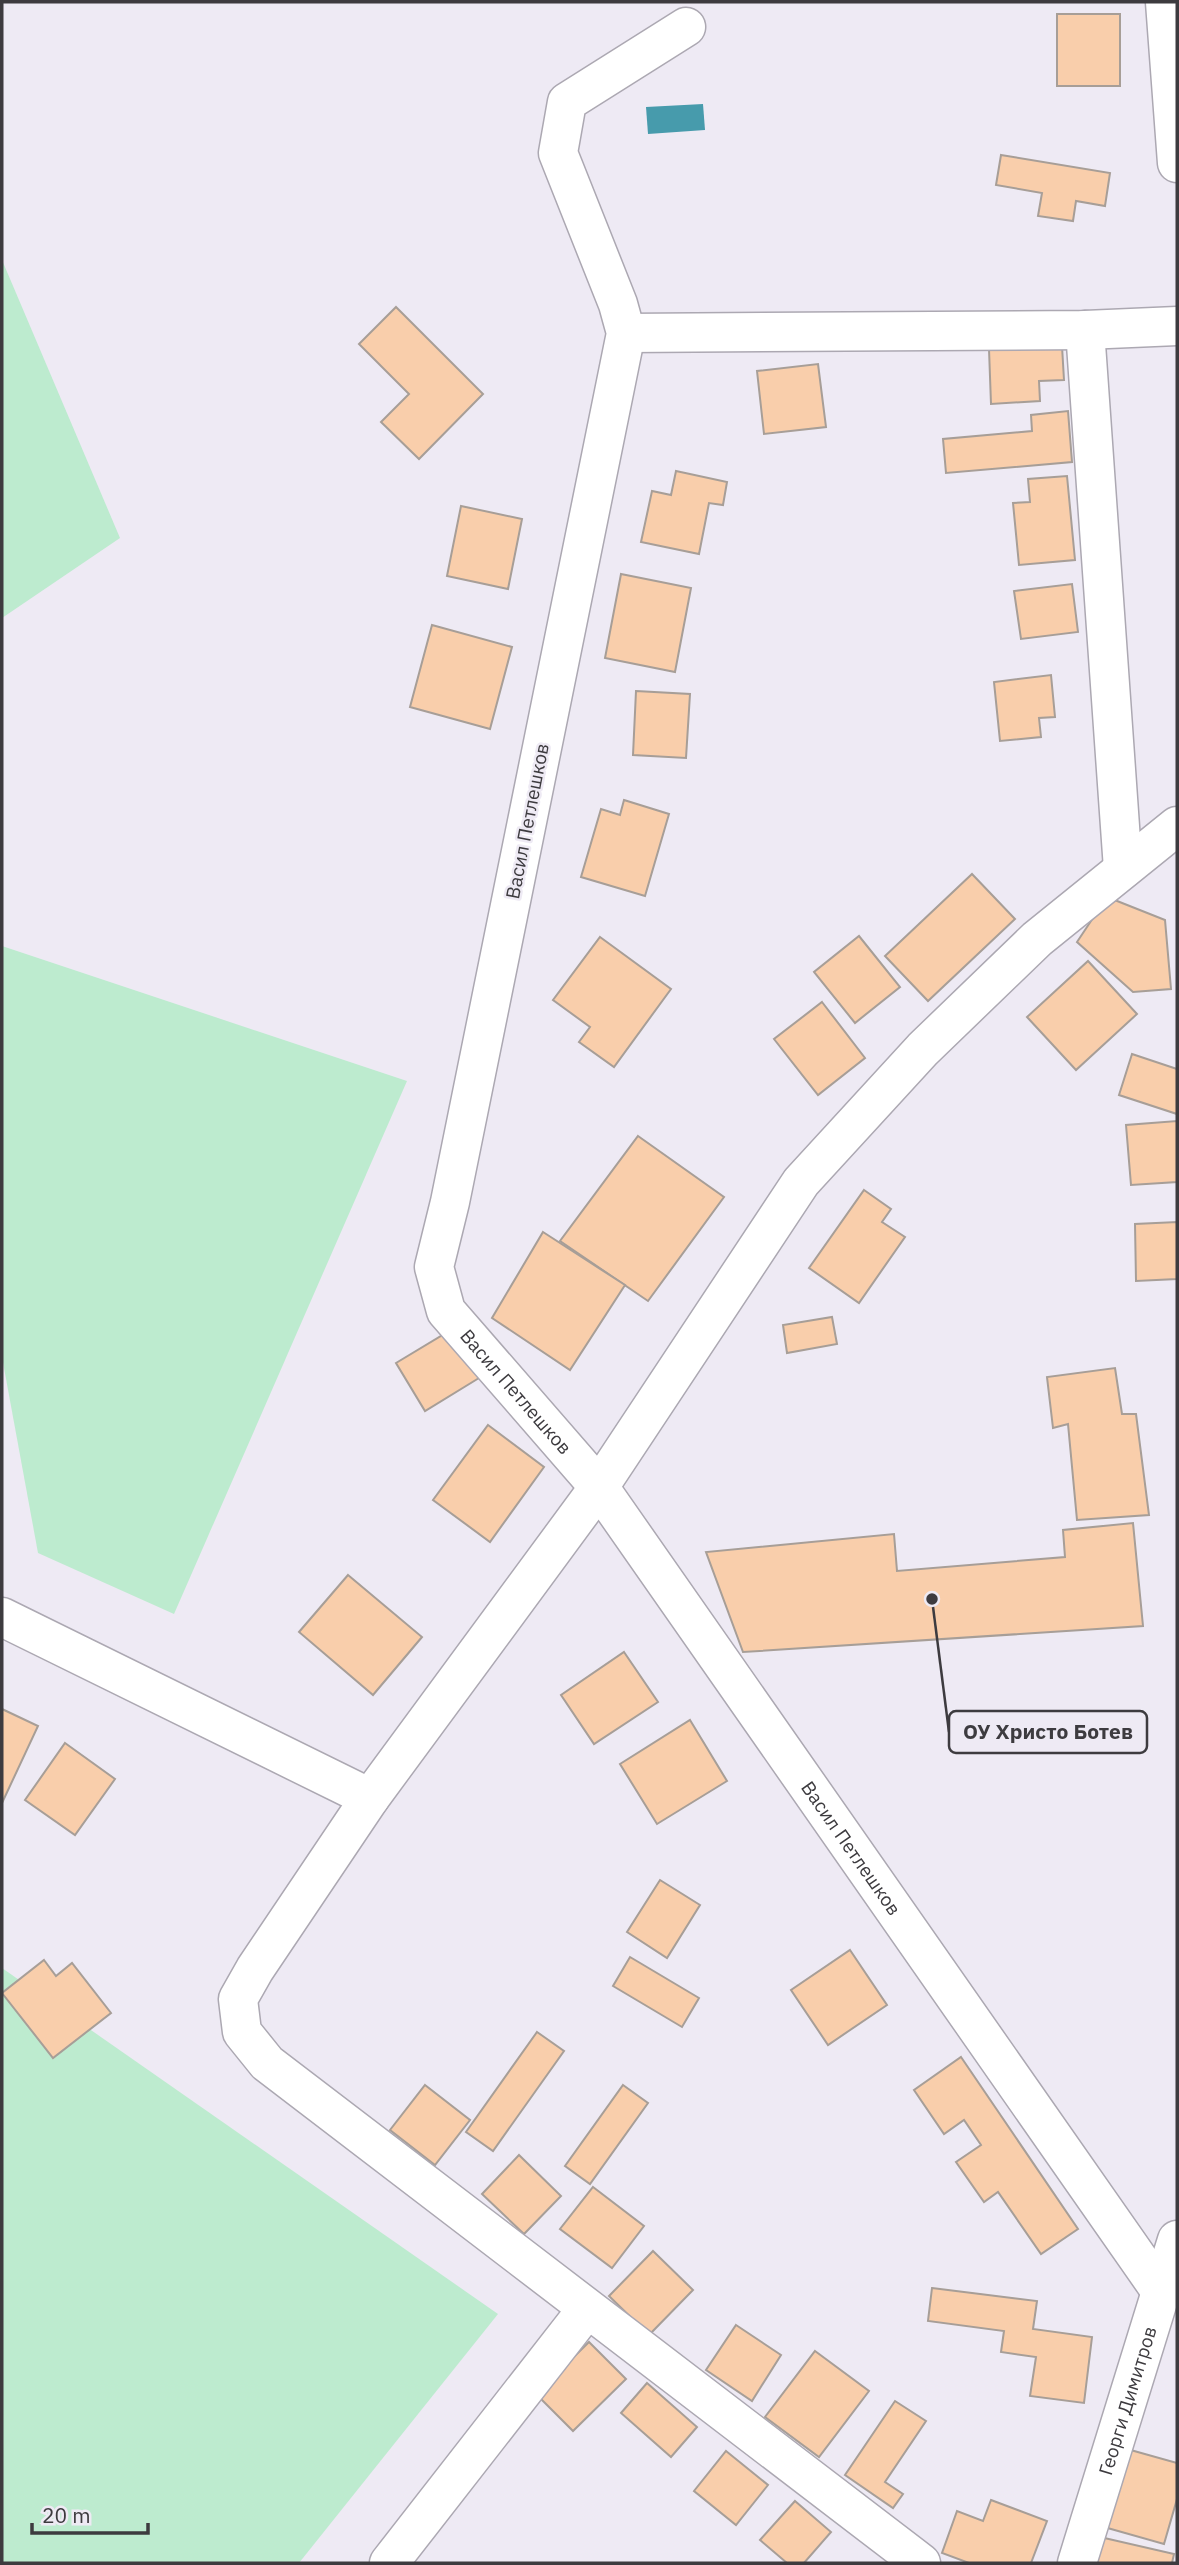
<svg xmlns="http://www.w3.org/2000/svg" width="1179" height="2565" font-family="'IBM Plex Sans',sans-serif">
	<rect width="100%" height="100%" fill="#eeeaf4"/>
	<!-- green -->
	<g fill="#bdebcf">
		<path d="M2,260L120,538L2,618Z"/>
		<path d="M2,946L407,1081L174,1614L38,1553L2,1357Z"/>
		<path d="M2,1968L498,2314L299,2563H2Z"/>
	</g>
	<!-- water -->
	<path fill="#479bac" d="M703,104L705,130L648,134L646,107Z"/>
	<!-- building -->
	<g fill="#f9ceab" stroke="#a79e97" stroke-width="2">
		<rect x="1057" y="14" width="63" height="72"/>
		<path d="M1001,155L1110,173L1105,206L1076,201L1073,221L1038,216L1042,193L996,185Z"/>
		<path d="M396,307L483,394L419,459L381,422L409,394L359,344Z"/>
		<path d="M1062,346L1064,380L1039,381L1040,401L991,404L989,349Z"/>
		<path d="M818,364L826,427L764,434L757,371Z"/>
		<path d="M1068,411L1072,462L946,473L943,439L1032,431L1031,415Z"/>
		<path d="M676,471L727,482L723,505L709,503L699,554L641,542L652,491L671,495Z"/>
		<path d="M1067,476L1075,560L1019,565L1013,503L1030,502L1028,479Z"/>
		<path d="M461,506L522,519L508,589L447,576Z"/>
		<path d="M621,574L691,588L675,672L605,658Z"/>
		<path d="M1072,584L1078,632L1021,639L1014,591Z"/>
		<path d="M432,625L512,647L490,729L410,707Z"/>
		<path d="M1051,675L1055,717L1039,718L1041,737L1000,741L994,682Z"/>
		<path d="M636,691L690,694L686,758L633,755Z"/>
		<path d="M624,800L669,814L645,896L581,877L601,809L620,815Z"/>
		<path d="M972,874L1015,919L928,1001L885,956Z"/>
		<path d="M1107,897L1165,920L1171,989L1133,992L1077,942Z"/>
		<path d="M859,936L900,987L855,1023L814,972Z"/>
		<path d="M600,937L671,989L614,1067L579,1042L590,1027L553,1000Z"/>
		<path d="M1088,961L1137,1014L1076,1070L1027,1017Z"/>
		<path d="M822,1002L865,1058L818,1095L774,1039Z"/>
		<path d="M1132,1054L1177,1069V1114L1119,1095Z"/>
		<path d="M1177,1121V1182L1131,1185L1126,1125Z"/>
		<path d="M638,1136L724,1197L648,1301L560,1241Z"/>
		<path d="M864,1190L891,1209L882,1222L905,1237L859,1303L809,1268Z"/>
		<path d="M1177,1222V1279L1136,1281L1135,1224Z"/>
		<path d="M543,1232L625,1285L570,1370L492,1318Z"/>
		<path d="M832,1317L837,1344L787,1353L783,1325Z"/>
		<path d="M451,1330L479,1378L425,1411L396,1363Z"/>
		<path d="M1115,1368L1122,1414H1136L1149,1515L1077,1520L1068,1424L1053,1428L1047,1377Z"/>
		<path d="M488,1425L544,1467L490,1542L433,1500Z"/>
		<path d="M1133,1523L1143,1626L743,1652L706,1552L894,1534L897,1571L1065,1557L1063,1530Z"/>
		<path d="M348,1575L422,1637L373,1695L299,1632Z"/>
		<path d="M624,1652L658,1702L594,1744L561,1695Z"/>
		<path d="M2,1709L38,1726L2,1803Z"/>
		<path d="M690,1720L727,1781L657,1824L620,1764Z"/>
		<path d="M65,1743L115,1779L75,1835L25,1800Z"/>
		<path d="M660,1880L700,1905L667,1958L627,1932Z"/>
		<path d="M850,1950L887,2005L828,2045L791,1990Z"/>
		<path d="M630,1957L699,1998L682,2027L613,1986Z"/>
		<path d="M44,1960L56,1976L72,1963L111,2013L53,2058L2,1993Z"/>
		<path d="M537,2032L564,2051L493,2151L466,2132Z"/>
		<path d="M961,2057L1078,2229L1041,2254L998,2192L984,2202L956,2162L981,2145L964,2120L944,2134L914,2090Z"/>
		<path d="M425,2085L470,2120L435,2165L390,2130Z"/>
		<path d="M623,2085L648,2103L590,2184L565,2166Z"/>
		<path d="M519,2155L561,2196L524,2234L482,2194Z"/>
		<path d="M593,2187L644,2226L612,2268L560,2229Z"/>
		<path d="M653,2251L693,2290L649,2335L609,2296Z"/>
		<path d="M932,2288L1037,2301L1033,2329L1092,2337L1084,2403L1030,2396L1036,2357L1001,2352L1004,2331L928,2321Z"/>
		<path d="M736,2325L781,2355L752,2401L706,2370Z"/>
		<path d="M589,2342L626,2379L573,2431L536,2394Z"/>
		<path d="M815,2351L869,2391L819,2457L765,2417Z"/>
		<path d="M647,2383L697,2427L671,2457L621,2413Z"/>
		<path d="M895,2401L926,2421L885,2482L903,2494L893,2508L845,2475Z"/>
		<path d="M1127,2449L1177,2463V2499L1164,2544L1104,2527Z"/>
		<path d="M726,2451L768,2485L736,2525L694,2491Z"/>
		<path d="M991,2500L1047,2521L1031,2563H969L942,2553L957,2511L983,2521Z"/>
		<path d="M795,2501L831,2532L804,2563H787L760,2540Z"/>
		<path d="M1100,2537L1174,2554L1172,2563H1092Z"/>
	</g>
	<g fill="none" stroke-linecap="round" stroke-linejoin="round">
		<!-- minor casing -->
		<g stroke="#aca8b2" stroke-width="41">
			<g id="minor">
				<path d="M1165,2L1177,163"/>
				<path id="s1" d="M686,27L567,102L558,153L618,304L626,333L450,1202L434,1267L446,1311L599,1487L1160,2290"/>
				<path d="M1085,330L1123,869"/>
				<path d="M626,333L1085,330L1177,326"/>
				<path d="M2,1617L370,1798"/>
				<path d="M389,2563L587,2309"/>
				<path d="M921,2563L267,2063L242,2032L238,1999L255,1969L370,1798L599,1487L801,1182L923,1049L1037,939L1177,826"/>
				<path id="s2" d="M1077,2563L1177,2240"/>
			</g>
		</g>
		<!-- minor -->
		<use href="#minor" stroke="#fff" stroke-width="38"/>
	</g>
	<g text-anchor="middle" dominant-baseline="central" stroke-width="5" stroke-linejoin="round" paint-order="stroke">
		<!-- street labels -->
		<g font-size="19" fill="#3d3b3f" stroke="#eeeaf4">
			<text transform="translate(527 821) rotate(-79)">Васил Петлешков</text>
			<text stroke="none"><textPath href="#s1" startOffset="1491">Васил Петлешков</textPath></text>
			<text stroke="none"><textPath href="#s1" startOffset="2058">Васил Петлешков</textPath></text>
			<text stroke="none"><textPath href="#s2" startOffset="170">Георги Димитров</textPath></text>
		</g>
	</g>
	<!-- callouts -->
	<path fill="none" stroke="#3d3b3f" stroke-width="2.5" d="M932 1599L949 1732"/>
	<circle fill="#3d3b3f" stroke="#eeeaf4" stroke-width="2.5" cx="932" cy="1599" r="7"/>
	<rect fill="#eeeaf4" stroke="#3d3b3f" stroke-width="2.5" x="949" y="1711" width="198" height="42" rx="7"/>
	<g font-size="21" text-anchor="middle" font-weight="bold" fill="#3d3b3f">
		<text x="1048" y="1739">ОУ Христо Ботев</text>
	</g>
	<!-- border -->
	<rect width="1179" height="2565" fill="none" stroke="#3d3b3f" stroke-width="7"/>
	<!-- scale -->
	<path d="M32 2523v10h116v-10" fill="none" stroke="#3d3b3f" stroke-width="3.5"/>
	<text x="42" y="2523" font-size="21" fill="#3d3b3f" stroke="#eeeaf4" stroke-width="5" paint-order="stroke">20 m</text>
</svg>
